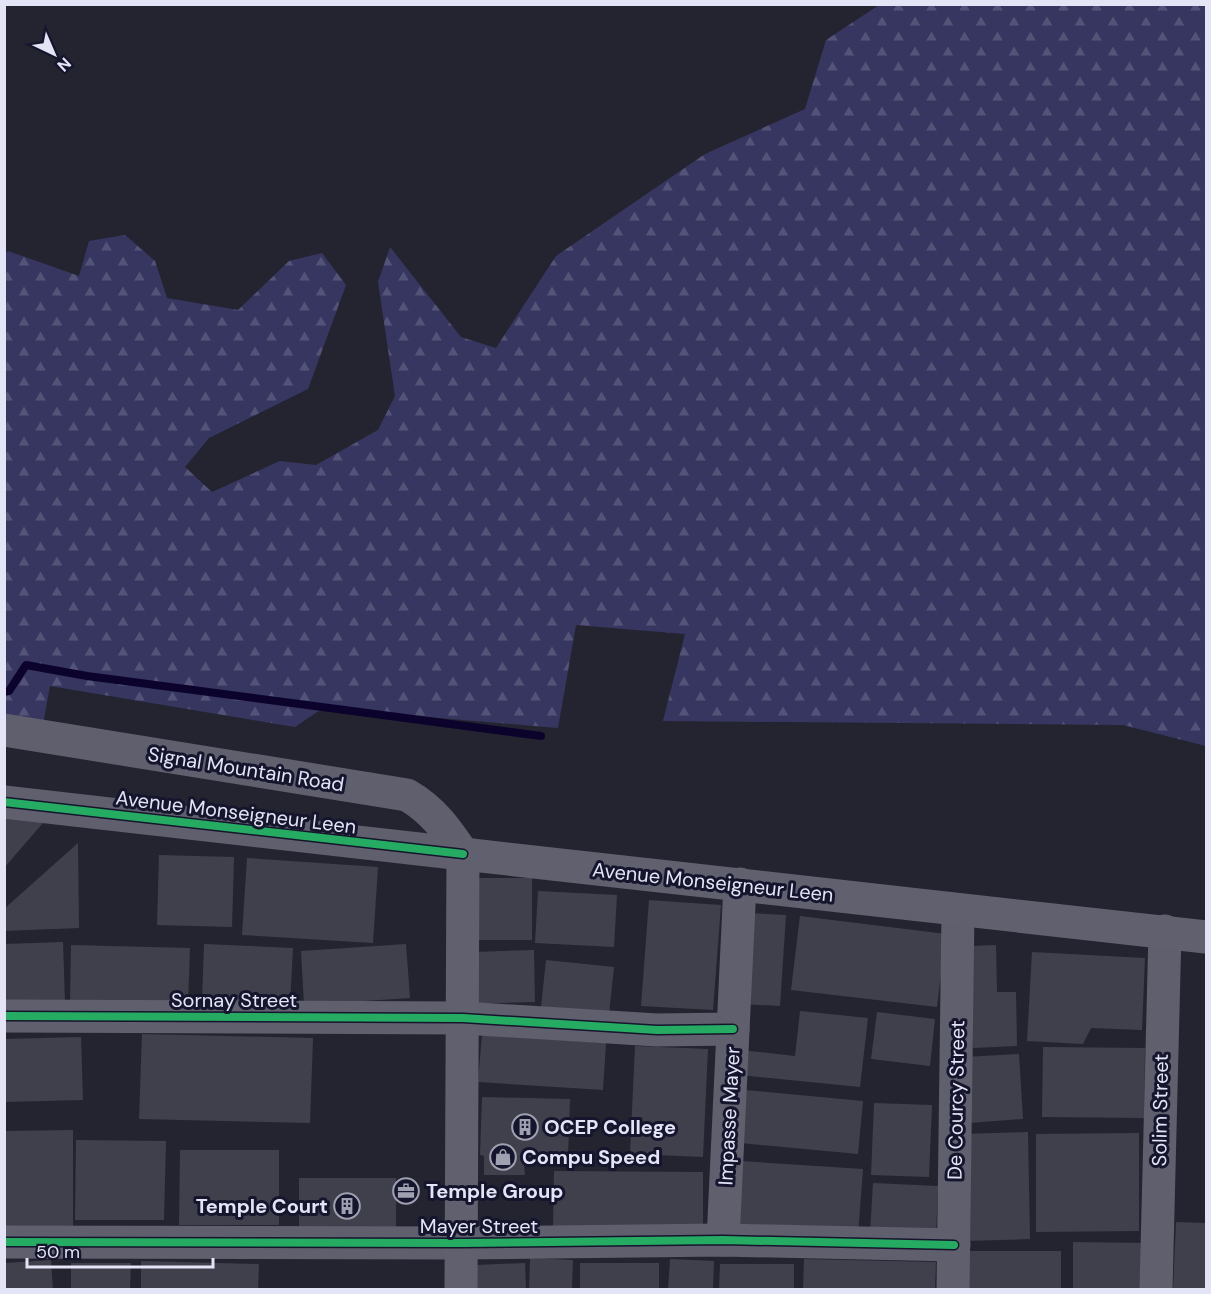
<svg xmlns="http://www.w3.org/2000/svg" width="1211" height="1294" font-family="'DM Sans',sans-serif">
	<defs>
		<pattern id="forest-firs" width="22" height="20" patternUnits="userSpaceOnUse" patternTransform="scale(1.5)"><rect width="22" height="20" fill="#363661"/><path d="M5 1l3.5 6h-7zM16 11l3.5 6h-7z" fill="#535378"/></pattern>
	</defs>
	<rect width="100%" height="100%" fill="#242431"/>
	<!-- forest -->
	<path fill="url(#forest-firs)" d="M879,5H1206V746L1123,725L663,721L685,634L576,625L558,728L323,708L295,727L50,686L43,724L5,720L4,254L8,251L79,276L89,241L125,235L155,261L167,298L238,310L289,261L322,253L346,285L308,389L209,438L185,467L212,492L280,461L316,465L378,430L395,396L378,282L390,247L461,337L496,348L556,256L705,154L805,109L826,40Z"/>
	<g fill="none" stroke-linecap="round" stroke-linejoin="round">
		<!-- stream -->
		<path stroke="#0b032c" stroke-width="8" d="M4,692L9,691L26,665L87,676L541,736"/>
	</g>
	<!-- building -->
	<g fill="#40404c">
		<path d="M4,815L49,816L4,868Z"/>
		<path d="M78,843L79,928L4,931V909Z"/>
		<path d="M159,855L234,857L232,927L157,925Z"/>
		<path d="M247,858L378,867L373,943L242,935Z"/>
		<rect x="476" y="878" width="56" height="62"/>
		<path d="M538,891L617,895L614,947L535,943Z"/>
		<path d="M649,900L721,905L713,1010L641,1006Z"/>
		<path d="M748,913L786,915L780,1006L743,1004Z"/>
		<path d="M800,916L946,934L937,1007L791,990Z"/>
		<path d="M63,942L65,1003L4,1005V944Z"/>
		<path d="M204,944L293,948L290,1005L202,1001Z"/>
		<path d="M406,944L410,998L304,1005L301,951Z"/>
		<path d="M71,945L190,948L188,1005L70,1003Z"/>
		<path d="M996,945L997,992H1016L1017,1046L973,1048L970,946Z"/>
		<path d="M534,950L535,1002L473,1004L472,952Z"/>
		<path d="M1032,952L1145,958L1142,1030L1091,1028L1083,1044L1027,1041Z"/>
		<path d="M546,960L614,967L609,1014L541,1007Z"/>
		<path d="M800,1011L868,1018L860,1087L739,1075L741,1050L795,1056Z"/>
		<path d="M877,1012L935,1019L930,1066L871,1059Z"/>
		<path d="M142,1034L313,1038L310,1123L139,1119Z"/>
		<path d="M482,1035L606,1043L603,1090L478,1082Z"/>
		<path d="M81,1037L83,1100L4,1102V1039Z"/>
		<path d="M635,1046L708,1049L703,1157L630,1154Z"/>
		<path d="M1043,1047L1145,1048L1144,1118L1042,1117Z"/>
		<path d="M1019,1054L1023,1119L969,1123L965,1057Z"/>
		<path d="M745,1090L863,1101L858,1154L740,1143Z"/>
		<path d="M482,1097L570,1099L568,1158L523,1157L525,1175H484V1156L480,1155Z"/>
		<path d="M874,1103L932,1105L929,1177L871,1175Z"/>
		<path d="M73,1130V1226L4,1227V1131Z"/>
		<path d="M1028,1132L1030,1239L966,1241L964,1134Z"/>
		<path d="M1139,1133V1231L1036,1232V1134Z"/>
		<path d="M76,1140L166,1141L164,1220H75Z"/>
		<path d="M180,1150H279V1225H179Z"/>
		<path d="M741,1161L863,1169L858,1235L736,1227Z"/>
		<path d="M554,1171L703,1172V1229H553Z"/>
		<rect x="299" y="1178" width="97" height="55"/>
		<path d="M873,1183L938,1186L936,1237L870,1234Z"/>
		<path d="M1176,1222L1206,1223V1290H1173Z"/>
		<path d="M1073,1242L1146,1243V1290H1073Z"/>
		<rect x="965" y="1251" width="96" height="39"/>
		<path d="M530,1258L573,1260L572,1290H529Z"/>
		<path d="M670,1259L714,1261L713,1290H668Z"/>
		<path d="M804,1259L936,1262L935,1290H803Z"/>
		<path d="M51,1260L53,1290H4V1263Z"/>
		<path d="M141,1261L259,1264L258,1290H141Z"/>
		<path d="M71,1263H131L130,1290H71Z"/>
		<path d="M525,1263L526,1290H473L475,1265Z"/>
		<rect x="580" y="1263" width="79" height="27"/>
		<path d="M720,1264H794V1290H719Z"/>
	</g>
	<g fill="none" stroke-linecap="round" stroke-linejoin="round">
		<!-- minor -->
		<g stroke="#5f5f6d" stroke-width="33">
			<path d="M4,730L407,795C433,810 447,830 463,854"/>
			<path d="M4,802L463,854"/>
			<path d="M4,1016L463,1018L657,1030L733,1029"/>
			<path d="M723,1240L740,884"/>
			<path d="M4,1242L462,1243L723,1240L954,1245"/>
			<path d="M953,1290L958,911"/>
			<path d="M1156,1290L1165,931"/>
		</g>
		<!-- major -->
		<path stroke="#60606f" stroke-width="33" d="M461,1290L463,854L1206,937"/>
		<!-- cycleway casing -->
		<g stroke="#15152d" stroke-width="11">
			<g id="cycleway">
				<path d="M4,802L463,854"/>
				<path d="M4,1016L463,1018L657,1030L733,1029"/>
				<path d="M4,1242L462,1243L723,1240L954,1245"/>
			</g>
		</g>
		<!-- cycleway -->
		<use href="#cycleway" stroke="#26ab63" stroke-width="8"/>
	</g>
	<!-- icons -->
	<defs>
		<g id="building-ring" transform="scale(1.35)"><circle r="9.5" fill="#15152d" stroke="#a0a1b0" stroke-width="1.5"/><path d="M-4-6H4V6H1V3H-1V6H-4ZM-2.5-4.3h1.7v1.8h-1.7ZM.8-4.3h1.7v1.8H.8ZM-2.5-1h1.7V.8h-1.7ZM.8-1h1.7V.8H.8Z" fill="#a0a1b0"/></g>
		<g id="shop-ring" transform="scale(1.35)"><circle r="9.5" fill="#15152d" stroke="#a0a1b0" stroke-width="1.5"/><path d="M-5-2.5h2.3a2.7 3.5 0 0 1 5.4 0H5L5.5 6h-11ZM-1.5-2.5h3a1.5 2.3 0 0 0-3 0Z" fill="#a0a1b0"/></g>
		<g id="office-ring" transform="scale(1.35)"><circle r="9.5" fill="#15152d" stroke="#a0a1b0" stroke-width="1.5"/><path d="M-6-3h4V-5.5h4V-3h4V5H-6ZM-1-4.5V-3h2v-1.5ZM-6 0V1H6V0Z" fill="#a0a1b0"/></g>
	</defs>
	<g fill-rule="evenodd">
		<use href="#building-ring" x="525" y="1127"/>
		<use href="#shop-ring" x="503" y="1157"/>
		<use href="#office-ring" x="406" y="1191"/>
		<use href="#building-ring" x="347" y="1206"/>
	</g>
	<g text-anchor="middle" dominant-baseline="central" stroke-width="6" stroke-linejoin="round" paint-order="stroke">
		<!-- street labels -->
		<g font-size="20" fill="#e3e4f5" stroke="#15152d">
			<text transform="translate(246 769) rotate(9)">Signal Mountain Road</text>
			<text transform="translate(236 812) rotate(7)">Avenue Monseigneur Leen</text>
			<text transform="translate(713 882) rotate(6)">Avenue Monseigneur Leen</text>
			<text x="234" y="1000">Sornay Street</text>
			<text transform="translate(956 1100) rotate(-89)">De Courcy Street</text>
			<text transform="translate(1160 1110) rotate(-89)">Solim Street</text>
			<text transform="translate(729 1116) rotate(-87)">Impasse Mayer</text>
			<text x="479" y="1226">Mayer Street</text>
		</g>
		<!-- poi labels -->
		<g font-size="20" font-weight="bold" fill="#e3e4f5" stroke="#15152d" text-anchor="start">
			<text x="544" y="1127">OCEP College</text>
			<text x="522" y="1157">Compu Speed</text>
			<text x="426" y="1191">Temple Group</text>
			<text x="328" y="1206" text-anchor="end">Temple Court</text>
		</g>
	</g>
	<!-- border -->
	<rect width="1211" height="1294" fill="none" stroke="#e3e4f5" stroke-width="12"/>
	<!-- north arrow -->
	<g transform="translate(54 54) rotate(136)" stroke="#15152d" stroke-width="4.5" paint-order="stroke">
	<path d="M0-4.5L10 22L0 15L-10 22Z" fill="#e3e4f5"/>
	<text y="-9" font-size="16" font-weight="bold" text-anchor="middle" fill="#e3e4f5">N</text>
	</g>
	<!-- scale -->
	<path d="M27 1258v9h186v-9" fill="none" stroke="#e3e4f5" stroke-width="3"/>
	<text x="36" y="1258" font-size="18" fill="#e3e4f5" stroke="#15152d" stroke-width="4.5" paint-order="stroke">50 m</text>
</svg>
